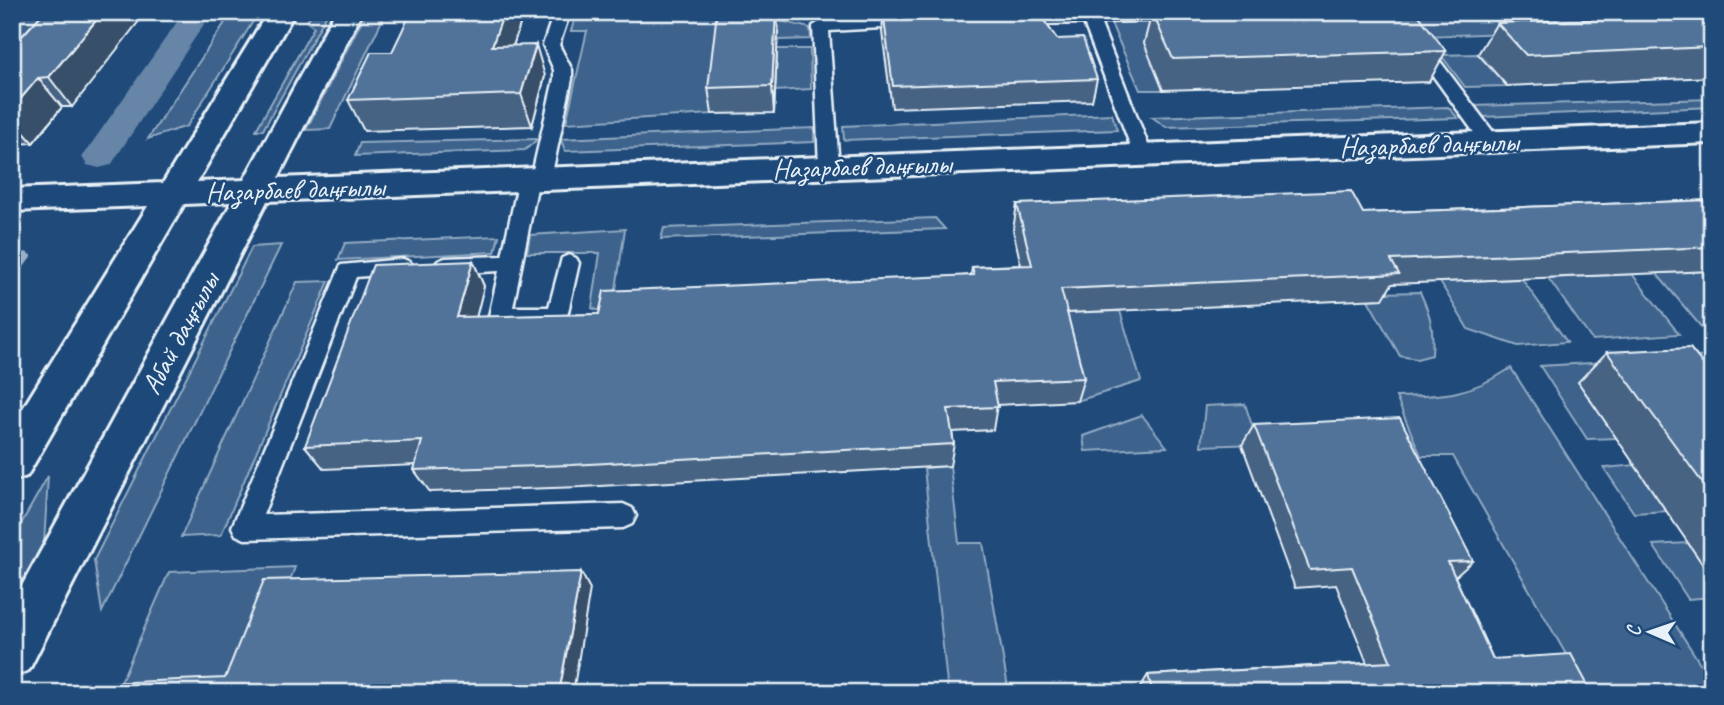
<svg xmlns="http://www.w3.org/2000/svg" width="1724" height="705" font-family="Caveat,sans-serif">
	<rect width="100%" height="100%" fill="#1f4a7a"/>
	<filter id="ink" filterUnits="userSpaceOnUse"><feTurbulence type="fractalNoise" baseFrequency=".0143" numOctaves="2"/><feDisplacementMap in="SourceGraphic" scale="14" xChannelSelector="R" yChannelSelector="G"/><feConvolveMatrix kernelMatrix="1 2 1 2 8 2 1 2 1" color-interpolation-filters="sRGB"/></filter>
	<g filter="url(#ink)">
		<!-- green -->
		<g fill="#3c628c" stroke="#92aac2" stroke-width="2">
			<path d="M12,12H57L12,62Z"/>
			<path d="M232,12H259L187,126L148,139Z"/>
			<path d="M312,12H328L263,130H256L314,27L307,22Z"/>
			<path d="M366,12H386L330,129L306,130Z"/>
			<path d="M577,12H742L810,28L811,39L778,40L721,30L712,114L566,123L587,31H571Z"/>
			<path d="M1415,12H1613L1634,29L1423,36Z"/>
			<path d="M1179,20L1163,90H1140L1110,21Z"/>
			<path d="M777,49H810L811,89L775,91Z"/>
			<path d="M1478,54L1507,86L1465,87L1441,55Z"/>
			<path d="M1712,99V107L1482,117L1473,106Z"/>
			<path d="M1448,107L1458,118L1166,127L1152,117Z"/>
			<path d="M1112,114L1117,130L844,140L843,126Z"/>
			<path d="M814,128V142L565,151L561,139Z"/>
			<path d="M538,139L525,150L355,156L360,143Z"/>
			<path d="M935,218L945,229L661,239L664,228Z"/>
			<path d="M625,229L612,316L592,308L600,253H527L530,235Z"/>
			<path d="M499,236L495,252L338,260L345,243Z"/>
			<path d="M281,245L102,612L94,560L252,247Z"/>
			<path d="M1711,271L1712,334H1707L1656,273Z"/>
			<path d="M1632,274L1679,334L1592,340L1548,278Z"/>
			<path d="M1522,279L1567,342L1518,346L1468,329L1440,282Z"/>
			<path d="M329,281L221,535L181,537L297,282Z"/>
			<path d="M1420,292C1431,316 1434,328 1432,355L1417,359L1400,356L1368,300L1382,299L1380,293Z"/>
			<path d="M1120,311L1141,381L1077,401L1055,313Z"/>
			<path d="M1712,356V450L1579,382L1617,438L1587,439L1540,366Z"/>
			<path d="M1511,368L1712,682V693H1588L1453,456H1421L1396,397C1444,396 1470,395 1511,368Z"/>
			<path d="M1245,404L1258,444L1201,446L1205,406Z"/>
			<path d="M1142,415L1167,447L1085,451L1083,436Z"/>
			<path d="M1636,465L1667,511L1634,513L1604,468Z"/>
			<path d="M950,466L959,543H983L1009,693H948L924,468Z"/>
			<path d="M48,476L44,544L12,603V540Z"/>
			<path d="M1688,543L1712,577V597L1688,599L1653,545Z"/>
			<path d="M295,567L248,693H116L169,572Z"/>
		</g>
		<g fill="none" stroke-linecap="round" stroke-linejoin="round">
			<!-- stream -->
			<path fill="#9ab0c7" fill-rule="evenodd" d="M26,252L32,256L16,278L12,279C12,268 14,256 26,252Z"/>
			<!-- canal -->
			<path fill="#6685a7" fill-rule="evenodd" d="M184,12H212L111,165L99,168L87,165L82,157Z"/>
			<!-- service casing -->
			<g stroke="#e8f1f8" stroke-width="5">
				<g id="service">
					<path d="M554,12H570L559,45L572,70V79L551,178L548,182L538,183L513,307H549L562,258L569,255L576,258L579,263L566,321L500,324L492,322L489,316L499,271L445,274L438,271L434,266L438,261L445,258L502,256L519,179L522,174H532L554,79V70L543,45Z"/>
					<path d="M1090,12H1186L1188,15L1180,20L1100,22L1152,155L1150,159H1136L1134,155L1084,23L1012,25L1004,20L1012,15Z"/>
					<path d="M1387,12H1403L1497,137L1499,141L1497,145H1483Z"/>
					<path d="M911,18L917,20L919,23L917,26L829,31L839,167L836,171H822L819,167L813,26L821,21Z"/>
					<path d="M403,259L410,262L414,267L410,272L356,277L263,515L623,504L632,508L636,516L632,524L623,528L245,539L236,535L232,527L341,265Z"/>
				</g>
			</g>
			<!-- secondary casing -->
			<g stroke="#e8f1f8" stroke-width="6">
				<path id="secondary" d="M268,12H295L197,182L244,180L335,12H362L278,178L1712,123V143L267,201L29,670L12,677V604L232,202L184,204L27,476L12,481V426L148,206L12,211V189L163,183Z"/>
			</g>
			<!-- service -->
			<use href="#service" fill="#1f4a7a" fill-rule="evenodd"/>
			<!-- secondary -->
			<use href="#secondary" fill="#1f4a7a" fill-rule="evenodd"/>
		</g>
		<!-- wall -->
		<g fill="#466384" stroke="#e8f1f8" stroke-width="2">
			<path d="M44,12L72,107H62L33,143L12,144V47Z"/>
			<path d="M524,12L513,46L545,76L532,126L364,131L348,100L392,52Z"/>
			<path d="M875,12H1038L1057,39L1097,79L1092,101L892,108L882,32L883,18H881L880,15H875Z"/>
			<path d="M1152,12L1446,51L1429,82L1163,90L1144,43Z"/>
			<path d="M1712,15V77L1507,86L1478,54L1497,23Z"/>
			<path d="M778,28L774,113L712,114L708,88Z"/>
			<path d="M1712,200V271L1392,284L1383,299L1067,313L1084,378L1077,401L997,405L993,430L952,432L954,444L950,466L582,487L430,492L414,470L416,465L324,469L305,446L473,261L484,286L476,317L599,314L971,275L972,267L1021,265L1013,230L1017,204L1363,213Z"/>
			<path d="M1607,352L1712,375V578L1578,382Z"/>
			<path d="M1254,425L1473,561L1455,577L1493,659L1592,693H1139L1138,691L1148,675L1367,663L1336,585L1295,588L1242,445Z"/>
		</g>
		<!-- shaded-wall -->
		<g fill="#39506b" stroke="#e8f1f8" stroke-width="2">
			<path d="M103,12H146L72,107L49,77Z"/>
			<path d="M504,12H524L503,77L492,46Z"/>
			<path d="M776,12H777L778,28L774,113L772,86Z"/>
			<path d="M536,45L545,76L532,126L521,94Z"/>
			<path d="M38,78L62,107L33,143L12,119V109Z"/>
			<path d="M473,261L484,286L470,342L457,317Z"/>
			<path d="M581,572L590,589L573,693H559Z"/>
		</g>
		<!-- building -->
		<g fill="#517399" stroke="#e8f1f8" stroke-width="2">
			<path d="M44,12H103L49,77L38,78L12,109V47Z"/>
			<path d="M411,12H504L492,46L536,45L521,94L348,100L371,52H392Z"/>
			<path d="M717,12H776L772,86L708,88Z"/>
			<path d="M883,12H1038L1057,39L1083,38L1097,79L893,86Z"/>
			<path d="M1152,12H1416L1446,51L1173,59Z"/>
			<path d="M1712,15V47L1526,55L1497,23Z"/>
			<path d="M1351,191L1363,213L1712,200V247L1391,260L1399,274L1061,289L1084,378L993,382L998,407L948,409L954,444L571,465L414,470L422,441L305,446L373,265L473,261L457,317L599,314L604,291L974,275L972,267L1032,265L1017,204Z"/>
			<path d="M1690,348L1712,375V496L1607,352Z"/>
			<path d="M1400,418L1473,561L1448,562L1493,659L1571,654L1592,693H1153L1148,675L1391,662L1352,567L1310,570L1254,425Z"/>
			<path d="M581,572L559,693H81L85,684L225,678L264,580Z"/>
		</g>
	</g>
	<g text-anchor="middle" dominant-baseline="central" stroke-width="5" stroke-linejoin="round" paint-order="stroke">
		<!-- street labels -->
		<g font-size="28" fill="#e8f1f8" stroke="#1f4a7a">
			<text transform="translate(1429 144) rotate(-2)">Назарбаев даңғылы</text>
			<text transform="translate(862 166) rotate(-2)">Назарбаев даңғылы</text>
			<text transform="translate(295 189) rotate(-2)">Назарбаев даңғылы</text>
			<text transform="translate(180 333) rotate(-62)">Абай даңғылы</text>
		</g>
	</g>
	<!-- margin -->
	<rect width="1724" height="705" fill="none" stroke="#1f4a7a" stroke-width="42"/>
	<rect x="21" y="21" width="1682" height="663" fill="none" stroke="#e8f1f8" stroke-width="2.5" filter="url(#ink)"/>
	<!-- north arrow -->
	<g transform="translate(1650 632) rotate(272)" stroke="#1f4a7a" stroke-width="5" paint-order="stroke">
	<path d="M0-5L12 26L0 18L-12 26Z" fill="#e8f1f8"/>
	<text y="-10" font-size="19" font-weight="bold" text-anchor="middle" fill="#e8f1f8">С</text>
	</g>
</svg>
